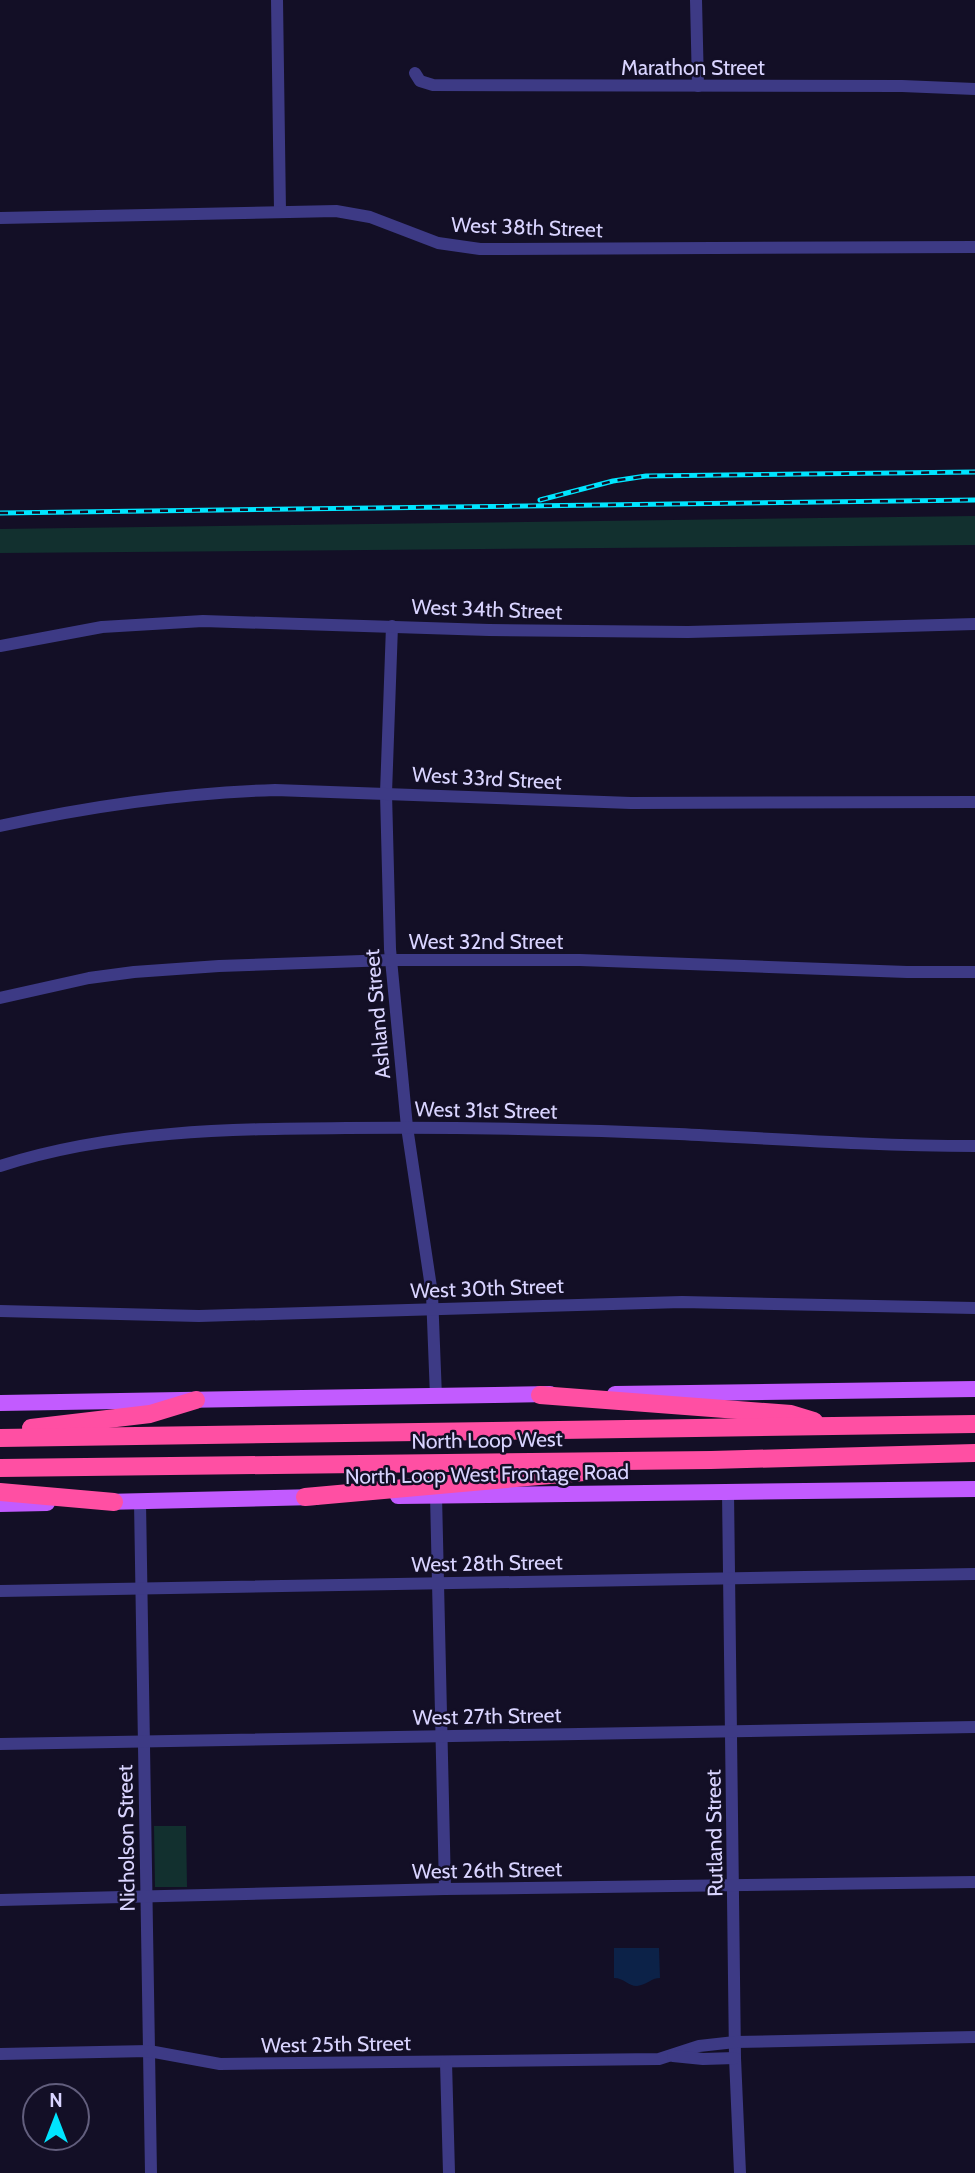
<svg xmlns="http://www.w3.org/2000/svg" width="975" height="2173" font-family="Cabin,sans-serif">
	<rect width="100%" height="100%" fill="#130f26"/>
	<!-- green -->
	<g fill="#12302f">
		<path d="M975,516V545L0,553V529Z"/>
		<path d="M154,1826H186L187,1887H155Z"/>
	</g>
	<!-- water -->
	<path fill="#0c2248" d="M614,1948H659L660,1978C651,1978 647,1985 637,1986C628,1986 624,1978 614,1978Z"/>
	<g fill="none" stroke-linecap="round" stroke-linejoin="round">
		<!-- minor -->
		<g stroke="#3d3a85" stroke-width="12">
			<path d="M277,0L280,211"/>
			<path d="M696,0L698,86"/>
			<path d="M415,73L420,81L433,85L902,86L975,89"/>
			<path d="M0,218L336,211L370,217L438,243L480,249L975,247"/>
			<path d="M392,626L386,793L390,949L407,1127L432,1294L436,1397"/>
			<path d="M0,646L102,627L203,621L489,630L688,632L975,624"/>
			<path d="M0,826C91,806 182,793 275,790L631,803L975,802"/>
			<path d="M0,998L89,978L134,972L219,966L391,960H580L907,972H975"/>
			<path d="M0,1166C112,1130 229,1129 346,1128C457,1127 568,1129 679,1134C778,1139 876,1146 975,1146"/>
			<path d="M0,1311L199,1316L682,1302L975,1308"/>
			<path d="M728,1492L735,2058L740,2173"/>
			<path d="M436,1495L445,1889"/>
			<path d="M140,1502L151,2173"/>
			<path d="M0,1591L975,1574"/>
			<path d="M0,1744L975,1727"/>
			<path d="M0,1900L445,1889L975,1882"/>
			<path d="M0,2054L149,2051L220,2064L659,2059L699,2046L735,2042L975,2037"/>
			<path d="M673,2056L703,2059L735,2058"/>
			<path d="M446,2062L449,2173"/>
		</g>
		<!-- major -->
		<g stroke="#c25bff" stroke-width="16">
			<path d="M615,1394L975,1389"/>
			<path d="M0,1403L550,1394"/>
			<path d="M398,1496L975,1489"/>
			<path d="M104,1502L316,1497"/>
			<path d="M0,1504L47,1503"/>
		</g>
		<!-- highway -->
		<g stroke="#ff4fa3" stroke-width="18">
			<path d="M540,1395L791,1414L814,1421"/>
			<path d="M31,1428L150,1414L196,1400"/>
			<path d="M0,1438L975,1424"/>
			<path d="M0,1468L711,1460L975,1453"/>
			<path d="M0,1492L114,1502"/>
			<path d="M305,1497L584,1472"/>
		</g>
		<!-- rail casing -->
		<g stroke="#00e5ff" stroke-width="5">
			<g id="rail">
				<path d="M540,500L613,481L646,476L975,472"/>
				<path d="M0,513L975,500"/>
			</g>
		</g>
		<!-- rail -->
		<use href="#rail" stroke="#130f26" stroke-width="2.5" stroke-dasharray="8" stroke-linecap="butt"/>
	</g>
	<g text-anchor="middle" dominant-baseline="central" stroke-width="5" stroke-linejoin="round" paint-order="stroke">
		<!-- street labels -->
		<g font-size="21" fill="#d9d4ff" stroke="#130f26">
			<text x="693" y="67">Marathon Street</text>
			<text transform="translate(527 227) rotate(2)">West 38th Street</text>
			<text transform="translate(487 609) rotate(2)">West 34th Street</text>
			<text transform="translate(487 778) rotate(3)">West 33rd Street</text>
			<text x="486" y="941">West 32nd Street</text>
			<text transform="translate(377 1014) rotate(-95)">Ashland Street</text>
			<text transform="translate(486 1110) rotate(1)">West 31st Street</text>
			<text transform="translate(487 1288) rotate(-2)">West 30th Street</text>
			<text transform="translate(487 1440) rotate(-1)">North Loop West</text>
			<text transform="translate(487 1474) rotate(-1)">North Loop West Frontage Road</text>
			<text transform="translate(487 1563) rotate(-1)">West 28th Street</text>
			<text transform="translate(487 1716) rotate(-1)">West 27th Street</text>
			<text transform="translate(714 1833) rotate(-91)">Rutland Street</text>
			<text transform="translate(126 1838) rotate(-91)">Nicholson Street</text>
			<text transform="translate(487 1870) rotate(-1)">West 26th Street</text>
			<text transform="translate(336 2044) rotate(-1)">West 25th Street</text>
		</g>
	</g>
	<!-- north arrow -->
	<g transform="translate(56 2117)"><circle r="33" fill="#130f26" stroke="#625e7d" stroke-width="2"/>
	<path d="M0-5L12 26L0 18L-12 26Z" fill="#00e5ff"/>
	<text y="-10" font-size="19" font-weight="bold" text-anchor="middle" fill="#d9d4ff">N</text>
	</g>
</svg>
